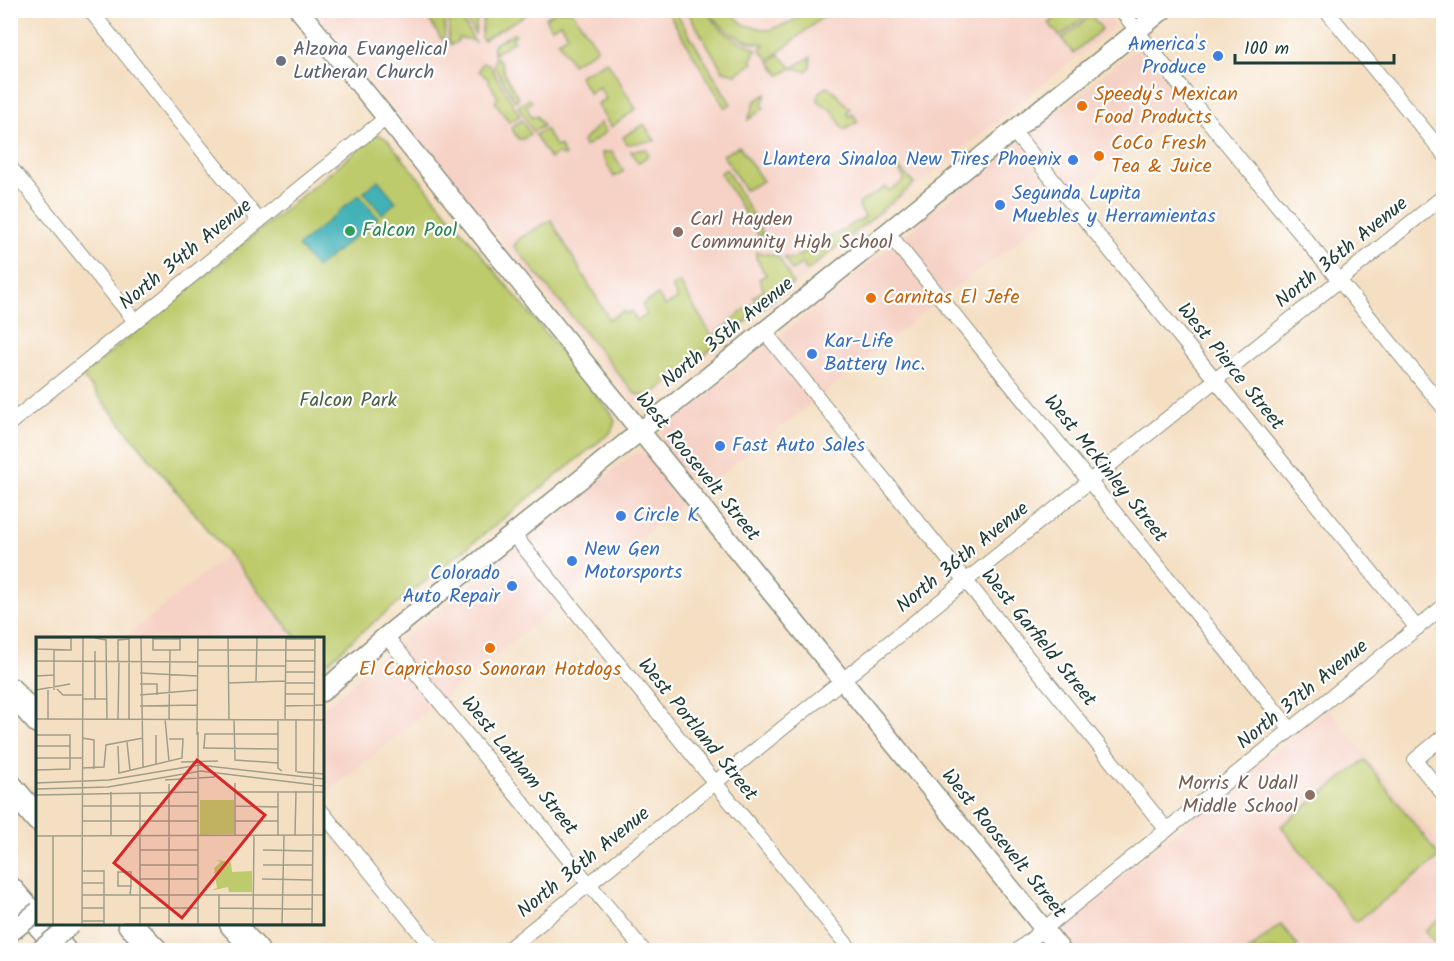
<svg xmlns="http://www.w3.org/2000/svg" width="1454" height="961" font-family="Kalam,sans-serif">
	<rect width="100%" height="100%" fill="#fff"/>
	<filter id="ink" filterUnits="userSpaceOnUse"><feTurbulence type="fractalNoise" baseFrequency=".0167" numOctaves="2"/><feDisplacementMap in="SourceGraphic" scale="12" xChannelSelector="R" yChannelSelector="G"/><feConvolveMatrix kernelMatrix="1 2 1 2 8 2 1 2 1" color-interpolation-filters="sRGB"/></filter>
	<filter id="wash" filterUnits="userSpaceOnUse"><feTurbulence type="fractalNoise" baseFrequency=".008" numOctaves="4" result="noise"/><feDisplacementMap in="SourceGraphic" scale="24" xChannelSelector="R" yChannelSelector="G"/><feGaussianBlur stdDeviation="1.35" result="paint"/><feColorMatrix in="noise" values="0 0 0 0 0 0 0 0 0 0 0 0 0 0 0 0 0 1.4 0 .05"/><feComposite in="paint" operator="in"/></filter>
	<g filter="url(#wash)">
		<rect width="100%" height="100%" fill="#f4dfc3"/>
		<!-- built -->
		<g fill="#f6d1c5">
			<path d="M1103,10L1115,26L801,280L652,399L641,404L633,401L314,11Z"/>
			<path d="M1138,49L1144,51L1186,103L1007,250L941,298L819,398L699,491L662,445L660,434L665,428L1134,50Z"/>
			<path d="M641,453L648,457L685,502L323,796L322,709L409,634L633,454Z"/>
			<path d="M228,554L297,638H124Z"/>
			<path d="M1328,708L1443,849V950H1071L1061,937L1060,929L1065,921Z"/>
		</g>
		<!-- green -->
		<g fill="#becb6c" stroke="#6e8450" stroke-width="1.5">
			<path d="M439,10L446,11L444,39L442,40L428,18Z"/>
			<path d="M450,11H457L475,42L468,39L458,38V41L451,45L448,41Z"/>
			<path d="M461,11H478L475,34Z"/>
			<path d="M484,11V10L532,11L483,40L481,38Z"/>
			<path d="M556,11H572L597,47L596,50L572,64L558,41L568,35L561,23L551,28L545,18Z"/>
			<path d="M667,11H675L731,104L725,108Z"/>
			<path d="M687,11H706C713,22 723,32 735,39C742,44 751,44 757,50L753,53L754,57L751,59L753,63L736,74L723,71Z"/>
			<path d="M709,11H727L745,25L768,30L789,23L807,11H830L769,60L760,49L764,44C741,43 722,30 709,11Z"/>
			<path d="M1064,11H1087L1089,13L1060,37L1049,23Z"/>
			<path d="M1091,15L1102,29L1073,53L1062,39Z"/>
			<path d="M514,33L516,35L512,38L514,41L494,54L493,45Z"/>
			<path d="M779,54L792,68L811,57L810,67L807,71L792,68L780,75L770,62Z"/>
			<path d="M495,56L501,62L505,75L519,99L515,101L494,66Z"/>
			<path d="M607,61L636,109L611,127L597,104L606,99L599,87L589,93L579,76Z"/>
			<path d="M482,63L489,64L520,116L509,122L507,119L495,102L498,98L487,78L479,71Z"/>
			<path d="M827,87L833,90L850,109L847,112L849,116L853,114L858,122L844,130L832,110L821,104L818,100L819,92Z"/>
			<path d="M766,94L762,105L764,108L748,120L755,101Z"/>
			<path d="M530,99L532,102L526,106L532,118L537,116L543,126L533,132L518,106Z"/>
			<path d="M522,120L530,134L523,139H518L511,127Z"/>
			<path d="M600,123L606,132L585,147L582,142Z"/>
			<path d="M644,124L655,141L627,144L623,137Z"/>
			<path d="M545,129L556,147L559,145L565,155L563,156C557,153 554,154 550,159L535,135Z"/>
			<path d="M377,134L386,138L612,414L615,422L611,432L357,636L323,667L322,638H297L82,376Z"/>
			<path d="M739,146L763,181L745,190L723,155Z"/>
			<path d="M646,149L649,155L638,163L631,151Z"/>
			<path d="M612,152L624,171L614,177L601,153Z"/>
			<path d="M894,162L914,184L807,271L802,263L792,271L784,257L793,259L865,217L859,207L860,203L886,187L889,191L905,180Z"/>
			<path d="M726,169L764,235L759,236L720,173Z"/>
			<path d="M551,220L609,319L624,311L626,314L631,311L637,321L647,315L642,305L658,295L665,306L678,299L672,287L680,283L712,336L728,325L733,332L650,396L635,394L514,246L520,238Z"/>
			<path d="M756,252L778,256L793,283L736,330L729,322L756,301L753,297L764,290L759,279L766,275L756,258Z"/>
			<path d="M1365,760L1440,857L1356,922L1281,826Z"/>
			<path d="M1443,917V950H1441L1425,931Z"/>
			<path d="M1281,924L1298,946L1293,950H1249Z"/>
		</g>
		<!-- water -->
		<g fill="#42b2b8" stroke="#307876" stroke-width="1.5">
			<path d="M378,180L396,202L382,214L364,192Z"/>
			<path d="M359,195L378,218L316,268L298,246Z"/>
		</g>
	</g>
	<g filter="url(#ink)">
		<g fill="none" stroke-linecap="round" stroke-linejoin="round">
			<!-- street casing -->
			<g stroke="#8a8e7c" stroke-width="16">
				<g id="street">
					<path d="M90,10L259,221"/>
					<path d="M1121,10L1191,100L1444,408"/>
					<path d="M1326,10L1444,154"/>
					<path d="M1013,131L1417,628"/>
					<path d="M10,167L135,321"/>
					<path d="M888,233L1291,730"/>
					<path d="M764,331L1167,830"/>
					<path d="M10,423L386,118"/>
					<path d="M513,534L851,950"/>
					<path d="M386,636L643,950"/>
					<path d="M1444,736L1415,760L1444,795"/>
					<path d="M322,812L434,950"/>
					<path d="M507,950L1444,196"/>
					<path d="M1018,950L1444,606"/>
				</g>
			</g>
			<!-- secondary casing -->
			<g stroke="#8a8e7c" stroke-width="21">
				<g id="secondary">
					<path d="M299,10L1061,950"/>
					<path d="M322,692L386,636L1163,10"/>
				</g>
			</g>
			<!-- highway casing -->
			<g stroke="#8a8e7c" stroke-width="27">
				<g id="highway">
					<path d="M10,690L38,721"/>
					<path d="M10,786L38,819"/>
					<path d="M10,889L38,921"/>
					<path d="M39,924L63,950"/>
					<path d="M130,924L155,950"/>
					<path d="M232,924L256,950"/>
				</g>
			</g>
			<!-- street -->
			<use href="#street" stroke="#fff" stroke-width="14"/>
			<!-- secondary -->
			<use href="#secondary" stroke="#fff" stroke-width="18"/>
			<!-- highway -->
			<use href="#highway" stroke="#fff" stroke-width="24"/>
			<!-- secondary-bridge casing -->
			<g stroke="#8a8e7c" stroke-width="21" stroke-linecap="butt">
				<g id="secondary-bridge">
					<path d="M10,933L38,911"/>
					<path d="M40,950L72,924"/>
				</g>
			</g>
			<!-- secondary-bridge -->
			<use href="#secondary-bridge" stroke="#fff" stroke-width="18"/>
		</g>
	</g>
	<!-- markers -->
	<g fill="#3f7fe0" stroke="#fff" stroke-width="2">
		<circle cx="1218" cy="56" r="6"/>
		<circle cx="1073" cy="160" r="6"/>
		<circle cx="1000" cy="205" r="6"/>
		<circle cx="812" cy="354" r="6"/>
		<circle cx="720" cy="446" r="6"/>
		<circle cx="621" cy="516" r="6"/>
		<circle cx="572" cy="561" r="6"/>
		<circle cx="512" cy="586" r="6"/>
	</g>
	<circle fill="#6b7280" stroke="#fff" stroke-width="2" cx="281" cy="61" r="6"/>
	<g fill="#e8710a" stroke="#fff" stroke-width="2">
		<circle cx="1082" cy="106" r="6"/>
		<circle cx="1099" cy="156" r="6"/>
		<circle cx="871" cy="298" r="6"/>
		<circle cx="490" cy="648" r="6"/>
	</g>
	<circle fill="#2e9e5b" stroke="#fff" stroke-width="2" cx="350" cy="231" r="6"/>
	<g fill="#8d6e63" stroke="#fff" stroke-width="2">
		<circle cx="678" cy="232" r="6"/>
		<circle cx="1310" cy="795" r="6"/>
	</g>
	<g text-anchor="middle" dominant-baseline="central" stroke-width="4.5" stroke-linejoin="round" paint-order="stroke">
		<!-- shop labels -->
		<g font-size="20" fill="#366cbe" stroke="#fff" text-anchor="start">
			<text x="1206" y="45" text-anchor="end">America's<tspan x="1206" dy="23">Produce</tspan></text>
			<text x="1061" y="160" text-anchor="end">Llantera Sinaloa New Tires Phoenix</text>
			<text x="1012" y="194">Segunda Lupita<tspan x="1012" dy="23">Muebles y Herramientas</tspan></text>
			<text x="824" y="342">Kar-Life<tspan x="824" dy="23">Battery Inc.</tspan></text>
			<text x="732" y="446">Fast Auto Sales</text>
			<text x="633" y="516">Circle K</text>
			<text x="584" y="550">New Gen<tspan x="584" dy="23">Motorsports</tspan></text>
			<text x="500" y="574" text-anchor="end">Colorado<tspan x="500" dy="23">Auto Repair</tspan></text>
		</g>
		<!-- worship labels -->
		<g font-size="20" fill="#5b616d" stroke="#fff" text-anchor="start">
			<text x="293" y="50">Alzona Evangelical<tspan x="293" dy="23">Lutheran Church</tspan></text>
		</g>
		<!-- food labels -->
		<g font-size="20" fill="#c56008" stroke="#fff" text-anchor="start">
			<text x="1094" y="95">Speedy's Mexican<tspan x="1094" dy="23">Food Products</tspan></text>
			<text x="1111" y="144">CoCo Fresh<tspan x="1111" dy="23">Tea &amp; Juice</tspan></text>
			<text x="883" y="298">Carnitas El Jefe</text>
			<text x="490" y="670" text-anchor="middle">El Caprichoso Sonoran Hotdogs</text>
		</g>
		<!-- education labels -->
		<g font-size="20" fill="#785e54" stroke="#fff" text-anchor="start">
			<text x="690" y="220">Carl Hayden<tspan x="690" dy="23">Community High School</tspan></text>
			<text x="1298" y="784" text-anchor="end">Morris K Udall<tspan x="1298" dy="23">Middle School</tspan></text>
		</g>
		<!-- leisure labels -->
		<g font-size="20" fill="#27864d" stroke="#fff" text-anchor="start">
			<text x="362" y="231">Falcon Pool</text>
		</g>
		<!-- street labels -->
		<g font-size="20" fill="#1f3d34" stroke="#fff">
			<text transform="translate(1342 253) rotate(-39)">North 36th Avenue</text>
			<text transform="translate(186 255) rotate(-39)">North 34th Avenue</text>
			<text transform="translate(728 333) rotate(-39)">North 35th Avenue</text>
			<text transform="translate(1230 367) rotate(51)">West Pierce Street</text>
			<text transform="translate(697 467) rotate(51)">West Roosevelt Street</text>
			<text transform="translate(1105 469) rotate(51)">West McKinley Street</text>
			<text transform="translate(963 558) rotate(-39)">North 36th Avenue</text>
			<text transform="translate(1038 638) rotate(51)">West Garfield Street</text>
			<text transform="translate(1303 695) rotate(-39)">North 37th Avenue</text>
			<text transform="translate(697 730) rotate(51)">West Portland Street</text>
			<text transform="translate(519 766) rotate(51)">West Latham Street</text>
			<text transform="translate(1003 844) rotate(51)">West Roosevelt Street</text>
			<text transform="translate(584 863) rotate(-39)">North 36th Avenue</text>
		</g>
		<!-- park labels -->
		<g font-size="20" fill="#476042" stroke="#fff">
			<text x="348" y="401">Falcon Park</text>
		</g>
	</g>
	<!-- overview -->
	<g transform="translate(36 637)">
		<rect width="288" height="288" fill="#f4dfc3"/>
		<path d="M164,163H198V197L164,198ZM180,223L195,225L196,235L216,234V255H193L192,250L174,254L181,251L178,231L185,225Z" fill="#becb6c"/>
		<path fill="none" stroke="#9f9e8a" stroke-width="1.5" d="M1,1V12L35,13V1M1,1H35M59,1L70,3L71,82M93,1V82M105,1L107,130M117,1V13H144V1M192,1L193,82M117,2H144M250,2H279M162,13H278M0,24L162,25M249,24H278M82,25V3L93,2M162,29H249M249,35H278M104,36L162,39M0,39L18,38M220,44L221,1M192,46L249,44M249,46H278M104,47H121V58M21,52L27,58H46M0,53L34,47M18,53V13M249,57H278M104,58L162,53M46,62H71M59,62V14M104,69L162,68M249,69L288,68M0,82L288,83M12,82V53M82,82L83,25M129,82L133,124M133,82L134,13M198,82L199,123L242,126M242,82V131L246,134M249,82L250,1M0,98H34V132L0,133M120,98V127M161,98L162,1M46,101L58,103V132M91,105L94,133M0,109H34M82,109L83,136L146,121L147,102H133M167,111L242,112M168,111L169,97H242M0,121H46M145,125L182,124M46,131L68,130L70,108L107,101M260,135V82M261,135L288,137M129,143L179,140M0,146L73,143L163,128L288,142M199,146V199M0,152L72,150L165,134L288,149M104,155V287M199,155H288M242,155V198M0,158L162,155M46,169H162M199,169L242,170M46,184H162M199,184H242M259,198L260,154M0,199L288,198M75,199V155M104,213H162M227,213L277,214M104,228H162M227,228H276M46,234H68V287M104,242H162M226,242L276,243M46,246H68M94,257L95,249V235H82V249H95M46,258H288M46,271H68M104,271H162M183,271L276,272M46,284H68M183,286V257M17,287V199M46,287L47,1M88,287H288M133,287V147M162,287V95M217,287L218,199M246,287L248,198M276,287L279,1"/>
		<path fill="#d62828" fill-opacity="0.15" stroke="#d62828" stroke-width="3" d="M161,123L229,178L146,281L78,226Z"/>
		<rect width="288" height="288" fill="none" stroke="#1f3d34" stroke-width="3"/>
	</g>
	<!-- margin -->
	<rect width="1454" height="961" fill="none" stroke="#fff" stroke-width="36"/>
	<!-- scale -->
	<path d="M1235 54v9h159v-9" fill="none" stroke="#1f3d34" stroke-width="3"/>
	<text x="1244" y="54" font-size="18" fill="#1f3d34" stroke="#ffffff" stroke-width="4.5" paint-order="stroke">100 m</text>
</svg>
